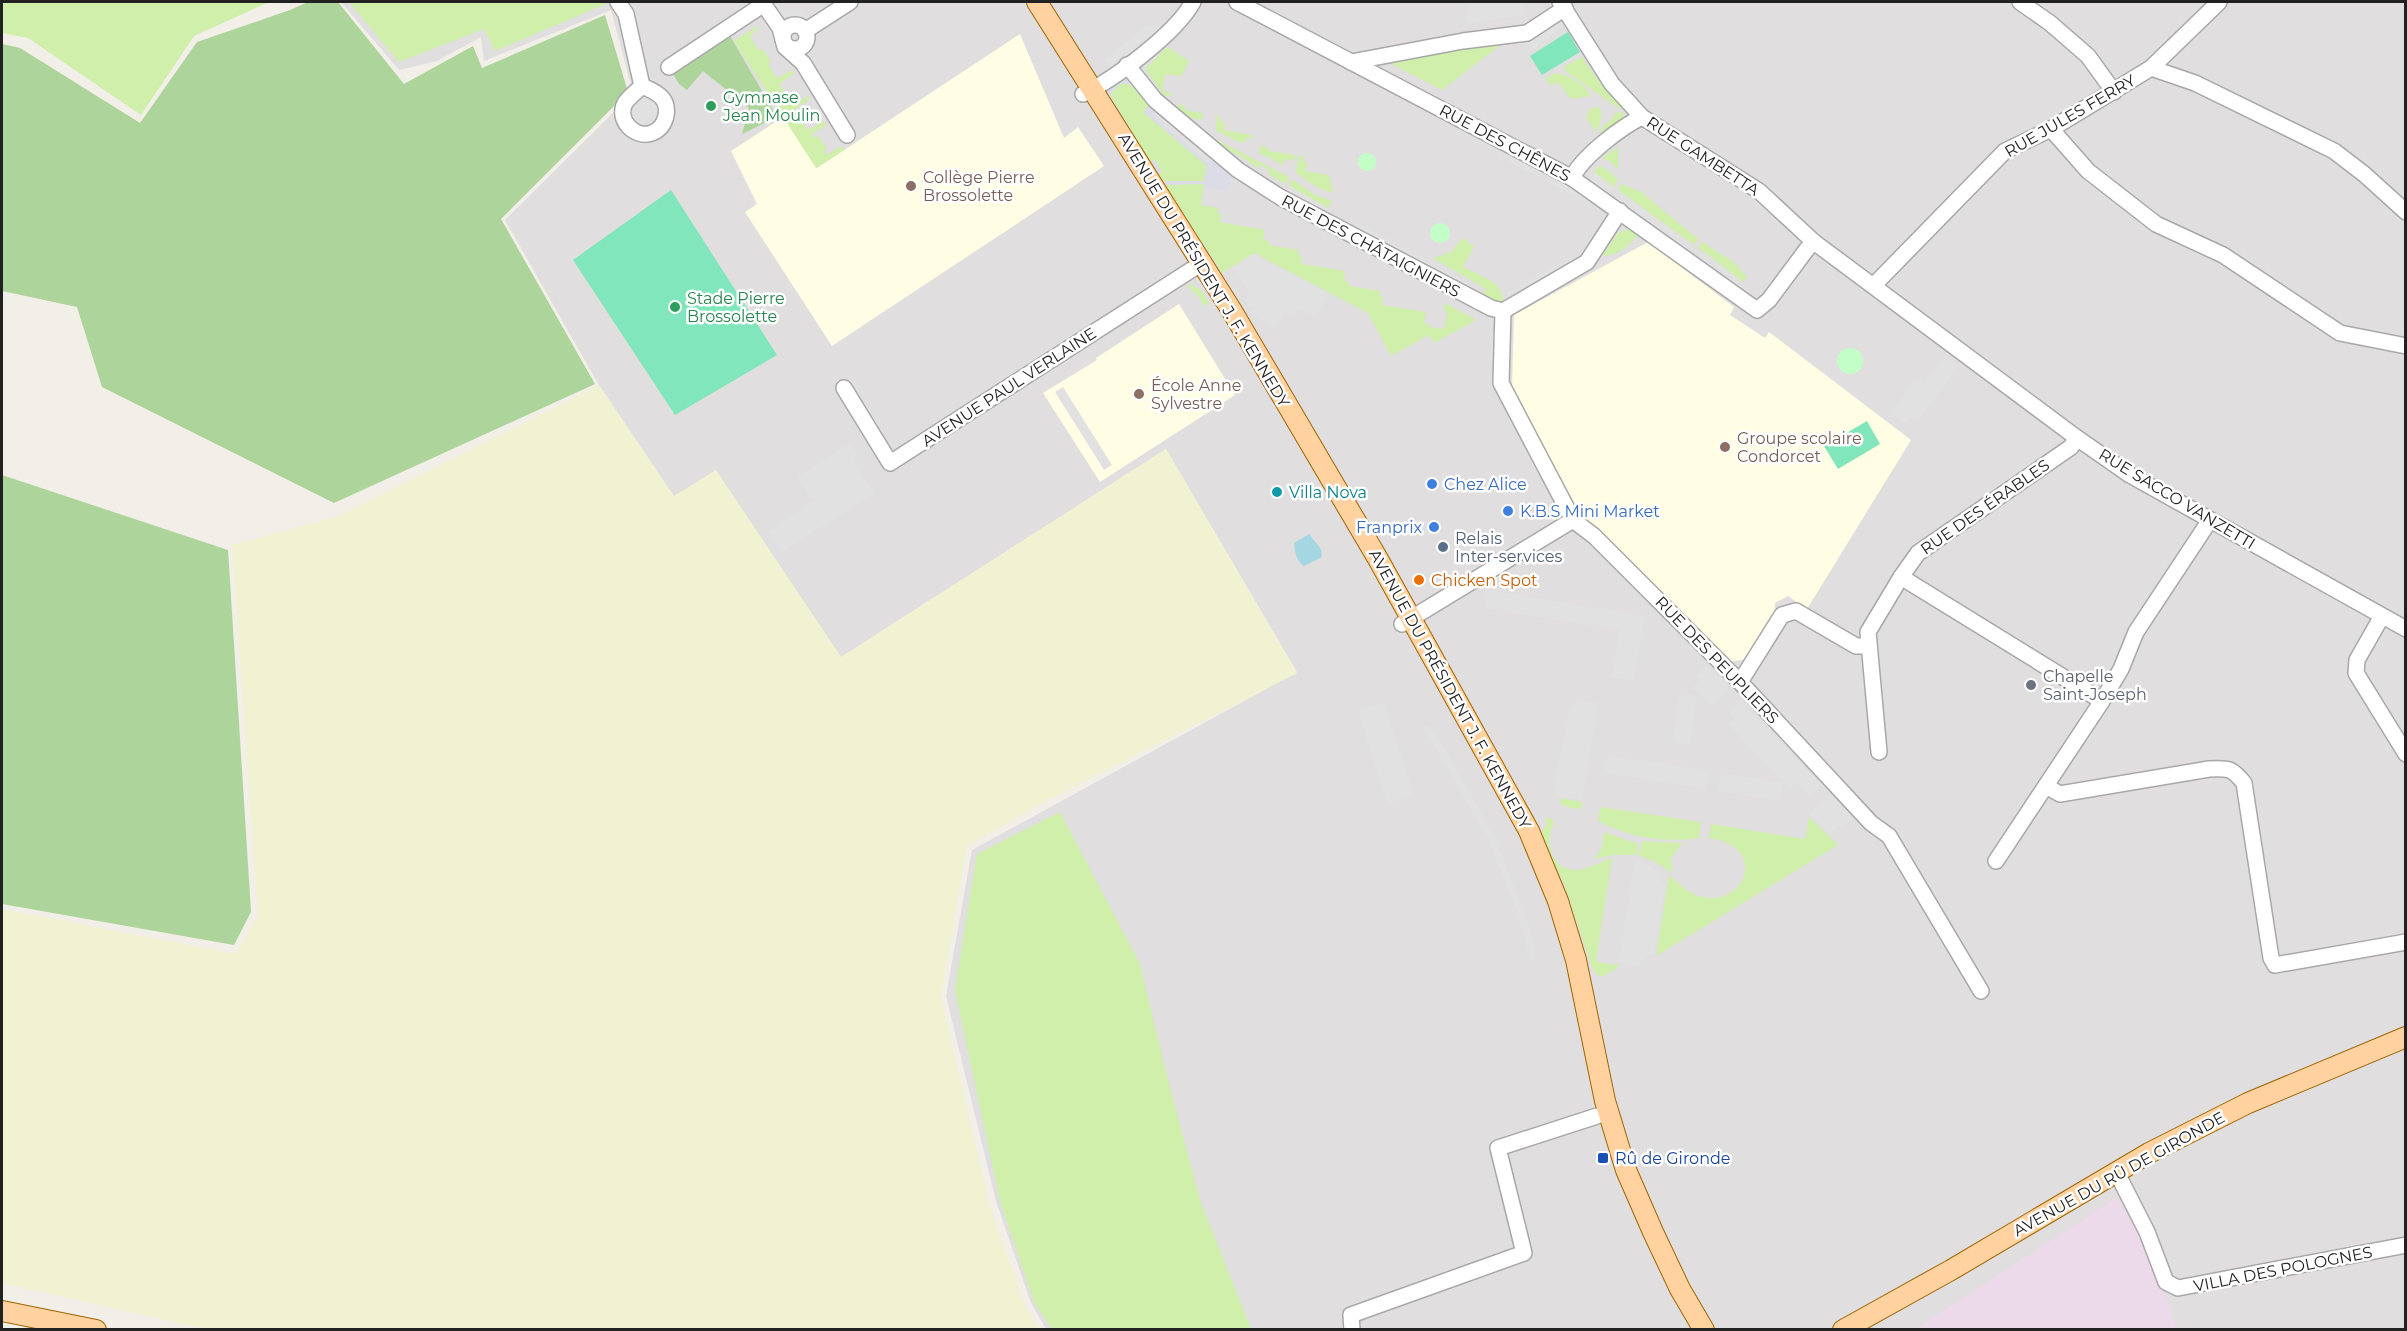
<svg xmlns="http://www.w3.org/2000/svg" width="2407" height="1331" font-family="Montserrat,sans-serif">
	<rect width="100%" height="100%" fill="#f2eee8"/>
	<!-- residential -->
	<path fill="#e0dede" d="M341,2H2405V1329H1046L1031,1303L996,1201L946,996L972,850L1297,672L1166,449L841,657L716,471L674,497L599,385L505,220L633,93L611,10L484,61L481,37L437,61L399,70Z"/>
	<!-- industrial -->
	<path fill="#ecd9e9" d="M2117,1197L2144,1244L2170,1308L2177,1329L1914,1330Z"/>
	<!-- education -->
	<g fill="#fffee4">
		<path d="M1020,34L1064,138L1078,127L1104,166L832,346L745,212L757,204L731,151L783,117L817,168Z"/>
		<path d="M1648,242L1734,307L1730,315L1765,338L1769,332L1911,440L1807,609L1788,596L1775,603V614L1747,659L1729,662L1579,515L1512,388L1514,315Z"/>
		<path d="M1179,304L1235,395L1100,482L1043,393L1097,360L1096,358Z"/>
	</g>
	<!-- farmland -->
	<path fill="#f1f2d2" d="M599,385L674,496L716,470L841,657L1166,449L1297,673L1050,799L967,846L941,996L989,1204L1025,1306L1039,1329L209,1330L2,1283V909L236,954L258,915L232,545L336,517Z"/>
	<!-- grass -->
	<g fill="#cfefab">
		<path d="M2,2H269L194,36L141,115L28,38L2,33Z"/>
		<path d="M349,2H607L608,3L495,51L484,29L399,62Z"/>
		<path d="M757,26L759,27L750,36L759,51L763,49L771,62L768,64L777,79L791,70L794,74L779,84L792,105L808,96L810,99L795,109L808,130L824,121L826,125L812,134L815,138L818,136L827,149L824,151L826,155L842,146L844,150L816,168L734,41Z"/>
		<path d="M1496,42L1502,44L1442,90L1385,61Z"/>
		<path d="M1167,47L1189,61L1181,76L1165,74L1163,91L1171,93L1170,96L1164,95L1145,69Z"/>
		<path d="M1582,57L1600,83L1621,107L1620,109L1565,71V66Z"/>
		<path d="M1555,73C1566,74 1587,84 1590,96L1571,99L1558,82L1552,86L1545,79Z"/>
		<path d="M1125,83L1132,86L1149,106L1144,112L1207,166L1204,181H1162L1158,175L1162,172L1150,162L1112,99L1111,93L1119,84Z"/>
		<path d="M1178,104L1185,106V110L1203,113L1202,120L1191,118L1178,108Z"/>
		<path d="M1595,107L1600,108C1603,116 1600,128 1594,134L1595,130L1586,118L1589,111Z"/>
		<path d="M1617,112L1624,113V116L1599,136L1603,126L1609,122Z"/>
		<path d="M1217,115L1220,116L1219,121L1225,122L1224,130L1252,135L1251,139L1246,138L1245,143L1239,142L1215,130Z"/>
		<path d="M1210,136L1211,137L1289,177L1285,184L1268,174L1269,170L1260,165L1258,168L1235,153L1230,160V154Z"/>
		<path d="M1260,146L1269,148L1268,151L1295,155L1294,161L1285,159L1283,165L1259,153Z"/>
		<path d="M1618,147V170L1612,163L1602,158Z"/>
		<path d="M1299,156H1304L1303,162H1307L1305,171L1329,175L1333,193L1318,188L1296,173Z"/>
		<path d="M1599,165L1609,171L1618,180L1613,187L1594,172Z"/>
		<path d="M1292,179L1315,195L1332,201L1328,208L1289,186Z"/>
		<path d="M1204,184L1201,205L1218,208L1217,213L1221,214L1220,222L1265,230L1263,240L1269,241V245L1299,250L1298,255L1302,256L1301,264L1345,271L1344,281L1349,282V286L1380,291V296L1383,297L1382,305L1426,312L1424,323L1430,324L1429,327L1444,329L1447,312L1444,311L1445,303L1476,320L1434,343L1429,335L1391,356L1368,313L1254,253L1222,273L1165,185Z"/>
		<path d="M1622,184L1641,192L1698,239L1694,245L1618,190Z"/>
		<path d="M1628,229L1638,235C1628,246 1618,256 1602,256L1618,233Z"/>
		<path d="M1462,238L1474,247L1463,267C1478,275 1505,282 1503,302H1494L1481,298L1486,289L1433,258L1452,252Z"/>
		<path d="M1702,242L1734,262L1747,277L1743,282L1698,248Z"/>
		<path d="M1185,283L1200,289L1209,303L1204,306L1199,297Z"/>
		<path d="M1561,798L1582,802L1581,809L1570,808L1560,804Z"/>
		<path d="M1600,807L1701,822L1699,838C1663,843 1630,838 1598,821Z"/>
		<path d="M1060,812L1140,964L1167,1076L1200,1200L1251,1329H1052L1034,1302L1000,1201L955,990L977,854Z"/>
		<path d="M1550,817L1554,823C1544,840 1551,870 1575,870C1587,870 1601,862 1612,858L1596,961L1612,965L1619,963L1616,969L1603,976L1597,975L1592,967L1564,884L1542,838L1543,830L1547,824L1545,820Z"/>
		<path d="M1809,817L1838,845L1656,956L1669,875C1678,882 1685,891 1696,895C1742,913 1773,847 1709,838L1711,824L1805,839Z"/>
		<path d="M1604,832L1638,844L1637,855H1613L1595,859L1602,847Z"/>
		<path d="M1642,841L1682,843L1671,858L1672,873L1654,861L1639,856Z"/>
	</g>
	<!-- forest -->
	<g fill="#add49a">
		<path d="M308,2H338L404,84L473,46L482,68L605,15L628,92L501,219L595,384L334,503L102,387L77,307L2,291V44L20,48L140,123L197,42L290,10Z"/>
		<path d="M729,34L777,117L742,134L749,108L703,71L687,90L679,84L672,72Z"/>
		<path d="M2,475L228,550L251,912L234,945L2,904Z"/>
	</g>
	<!-- park -->
	<g fill="#c3fec6">
		<circle cx="1367" cy="162" r="9"/>
		<circle cx="1440" cy="233" r="10"/>
		<circle cx="1850" cy="361" r="13"/>
	</g>
	<!-- pitch -->
	<g fill="#81e6bb">
		<path d="M1568,32L1580,52L1542,75L1530,56Z"/>
		<path d="M671,190L777,355L675,415L573,260Z"/>
		<path d="M1867,421L1880,444L1838,469L1824,446Z"/>
	</g>
	<!-- parking -->
	<g fill="#e1e1e1">
		<path d="M770,2H780L785,9L807,13L805,21L779,16Z"/>
		<path d="M1468,2H1526L1523,16L1465,23Z"/>
		<path d="M1557,19L1563,27L1532,50L1527,41Z"/>
		<path d="M1149,24L1155,32L1109,67L1103,60Z"/>
		<path d="M653,94L664,111L634,129L624,113Z"/>
		<path d="M1158,110L1214,157L1208,164L1152,116Z"/>
		<path d="M1513,153L1544,169L1540,178L1508,161Z"/>
		<path d="M1595,173L1613,187L1607,195L1589,182Z"/>
		<path d="M1551,174L1593,196L1589,204L1547,181Z"/>
		<path d="M1290,187L1328,208L1324,215L1285,194Z"/>
		<path d="M1618,190L1692,244L1686,253L1612,199Z"/>
		<path d="M1356,222L1468,283L1463,290L1352,230Z"/>
		<path d="M1704,252L1743,282L1737,290L1697,261Z"/>
		<path d="M1253,254L1329,294L1316,317L1299,308L1294,317L1285,312L1276,328L1250,314L1253,308L1244,303L1249,294L1233,267Z"/>
		<path d="M1567,260L1572,268L1511,301L1507,293Z"/>
		<path d="M1945,355L1959,365L1918,422L1911,417L1905,424L1891,413L1916,378L1924,384Z"/>
		<path d="M1063,387L1112,465L1104,470L1055,392Z"/>
		<path d="M855,394L860,395L884,431L883,437Z"/>
		<path d="M851,443L859,457L854,461L875,493L781,553L767,531L813,501L797,477Z"/>
		<path d="M1487,590L1645,615L1634,681L1611,677L1619,630L1484,608Z"/>
		<path d="M1707,664L1730,688L1712,706L1693,687L1699,681L1695,676Z"/>
		<path d="M1680,693L1697,696L1690,745L1672,742Z"/>
		<path d="M1576,699L1598,703L1582,801L1553,796L1569,707H1575Z"/>
		<path d="M1741,701L1821,785L1809,796L1796,782L1789,789L1728,724L1735,718L1729,712Z"/>
		<path d="M1383,702L1414,796L1388,804L1358,711Z"/>
		<path d="M1421,724L1431,728L1441,742L1496,839L1533,937L1538,961L1530,960L1518,914L1486,835Z"/>
		<path d="M1608,755L1708,770L1705,789L1605,773Z"/>
		<path d="M1721,773L1783,783L1780,801L1718,791Z"/>
		<path d="M1829,794L1853,818L1842,829L1839,826L1830,835L1809,814Z"/>
		<path d="M1635,859L1660,872L1659,882L1666,884L1654,955H1648L1638,966L1618,963Z"/>
	</g>
	<!-- plaza -->
	<path fill="#dcdce8" fill-rule="evenodd" d="M1123,79H1130L1158,110L1153,117L1208,163L1214,157L1227,168L1224,172L1233,178L1225,191L1204,187V183L1165,185L1236,296L1232,299L1105,93L1111,84ZM1122,83L1131,85L1149,105L1143,112L1207,166L1204,181H1162L1158,175L1162,172L1154,159L1150,162L1112,99L1111,93Z"/>
	<!-- water -->
	<path fill="#a5d7e3" d="M1309,534L1321,549L1322,557L1304,566C1296,561 1295,552 1294,543Z"/>
	<g fill="none" stroke-linecap="round" stroke-linejoin="round">
		<!-- minor casing -->
		<g stroke="#a8a8a8" stroke-width="18">
			<g id="minor">
				<path d="M618,2L626,14L642,86"/>
				<path d="M762,2L780,28L785,47L803,63L847,135"/>
				<path d="M1237,2L1572,178L1757,310L1769,300L1807,249L1814,242"/>
				<path d="M1560,2L1612,84L1642,117L1759,191L1814,242L2077,438L2130,475L2406,629"/>
				<path d="M2020,2L2050,23L2088,56L2114,92"/>
				<circle cx="795" cy="37" r="12"/>
				<path d="M805,31L850,2"/>
				<path d="M1351,62L1463,41L1527,33L1565,8"/>
				<path d="M1127,65L1155,100L1238,170L1280,197L1491,308L1503,311L1587,262L1620,211"/>
				<path d="M669,67L764,4"/>
				<path d="M2151,68L2195,83L2334,151L2364,174L2406,212"/>
				<path d="M642,86C649,89 657,92 662,98C671,108 666,128 652,133C635,139 616,120 625,103C629,97 637,91 642,86Z"/>
				<path d="M1083,94C1115,79 1176,33 1193,2"/>
				<path d="M2051,129L2088,171L2156,224L2223,255L2340,333L2406,346"/>
				<path d="M1572,178C1582,157 1621,127 1642,117"/>
				<path d="M1874,285L2005,151L2051,129L2151,68L2219,2"/>
				<path d="M1503,311L1501,383L1573,520L1594,536L1740,682L1871,823L1889,836L1981,991"/>
				<path d="M844,388L890,463L1202,263"/>
				<path d="M1901,577L2102,701"/>
				<path d="M2382,616L2357,660L2356,673L2406,754"/>
				<path d="M1402,624L1573,520"/>
				<path d="M1740,682L1782,615L1796,611L1856,646H1868"/>
				<path d="M1879,752L1868,632L1901,577L1918,553L2071,447L2077,438"/>
				<path d="M2046,786L2060,794L2209,769C2229,768 2232,768 2244,783L2271,958L2275,965L2406,942"/>
				<path d="M1996,861L2102,701L2121,669L2136,632L2210,520"/>
				<path d="M2120,1179L2147,1232L2166,1282L2178,1288L2406,1245"/>
				<path d="M1352,1330L1351,1315L1524,1253L1498,1148L1597,1116"/>
			</g>
		</g>
		<!-- major casing -->
		<g stroke="#9f6400" stroke-width="22">
			<g id="major">
				<path d="M1037,2L1232,311L1378,559L1529,831L1558,901L1576,960L1605,1101L1626,1170L1653,1232L1680,1289L1704,1330"/>
				<path d="M2,1311L96,1330"/>
				<path d="M1843,1330L1951,1270L2149,1153L2248,1103L2406,1037"/>
			</g>
		</g>
		<!-- minor -->
		<use href="#minor" stroke="#fff" stroke-width="15"/>
		<!-- major -->
		<use href="#major" stroke="#ffd2a0" stroke-width="20"/>
	</g>
	<!-- markers -->
	<g fill="#2e9e5b" stroke="#fff" stroke-width="2">
		<circle cx="711" cy="106" r="6"/>
		<circle cx="675" cy="307" r="6"/>
	</g>
	<g fill="#8d6e63" stroke="#fff" stroke-width="2">
		<circle cx="911" cy="186" r="6"/>
		<circle cx="1139" cy="394" r="6"/>
		<circle cx="1725" cy="447" r="6"/>
	</g>
	<g fill="#3f7fe0" stroke="#fff" stroke-width="2">
		<circle cx="1432" cy="484" r="6"/>
		<circle cx="1508" cy="511" r="6"/>
		<circle cx="1434" cy="527" r="6"/>
	</g>
	<circle fill="#0f9aa8" stroke="#fff" stroke-width="2" cx="1277" cy="492" r="6"/>
	<circle fill="#5c6f8a" stroke="#fff" stroke-width="2" cx="1443" cy="547" r="6"/>
	<circle fill="#e8710a" stroke="#fff" stroke-width="2" cx="1419" cy="580" r="6"/>
	<circle fill="#6b7280" stroke="#fff" stroke-width="2" cx="2031" cy="685" r="6"/>
	<rect fill="#1a4fb4" stroke="#fff" stroke-width="2" x="1597" y="1152" width="12" height="12" rx="3"/>
	<g text-anchor="middle" dominant-baseline="central" stroke-width="5" stroke-linejoin="round" paint-order="stroke">
		<!-- leisure labels -->
		<g font-size="16" fill="#27864d" stroke="#fff" text-anchor="start">
			<text x="723" y="97">Gymnase<tspan x="723" dy="18">Jean Moulin</tspan></text>
			<text x="687" y="298">Stade Pierre<tspan x="687" dy="18">Brossolette</tspan></text>
		</g>
		<!-- street labels -->
		<g font-size="16" fill="#212121" stroke="#fff">
			<text transform="translate(2070 116) rotate(-30)">RUE JULES FERRY</text>
			<text transform="translate(1505 143) rotate(28)">RUE DES CHÊNES</text>
			<text transform="translate(1703 156) rotate(33)">RUE GAMBETTA</text>
			<text transform="translate(1371 246) rotate(28)">RUE DES CHÂTAIGNIERS</text>
			<text transform="translate(1204 270) rotate(59)">AVENUE DU PRÉSIDENT J. F. KENNEDY</text>
			<text transform="translate(1009 387) rotate(-33)">AVENUE PAUL VERLAINE</text>
			<text transform="translate(2177 499) rotate(31)">RUE SACCO VANZETTI</text>
			<text transform="translate(1985 507) rotate(-35)">RUE DES ÉRABLES</text>
			<text transform="translate(1717 660) rotate(46)">RUE DES PEUPLIERS</text>
			<text transform="translate(1450 689) rotate(61)">AVENUE DU PRÉSIDENT J. F. KENNEDY</text>
			<text transform="translate(2119 1174) rotate(-29)">AVENUE DU RÛ DE GIRONDE</text>
			<text transform="translate(2283 1269) rotate(-11)">VILLA DES POLOGNES</text>
		</g>
		<!-- education labels -->
		<g font-size="16" fill="#785e54" stroke="#fff" text-anchor="start">
			<text x="923" y="177">Collège Pierre<tspan x="923" dy="18">Brossolette</tspan></text>
			<text x="1151" y="385">École Anne<tspan x="1151" dy="18">Sylvestre</tspan></text>
			<text x="1737" y="438">Groupe scolaire<tspan x="1737" dy="18">Condorcet</tspan></text>
		</g>
		<!-- shop labels -->
		<g font-size="16" fill="#366cbe" stroke="#fff" text-anchor="start">
			<text x="1444" y="484">Chez Alice</text>
			<text x="1520" y="511">K.B.S Mini Market</text>
			<text x="1422" y="527" text-anchor="end">Franprix</text>
		</g>
		<!-- culture labels -->
		<g font-size="16" fill="#0d838f" stroke="#fff" text-anchor="start">
			<text x="1289" y="492">Villa Nova</text>
		</g>
		<!-- service labels -->
		<g font-size="16" fill="#4e5e75" stroke="#fff" text-anchor="start">
			<text x="1455" y="538">Relais<tspan x="1455" dy="18">Inter-services</tspan></text>
		</g>
		<!-- food labels -->
		<g font-size="16" fill="#c56008" stroke="#fff" text-anchor="start">
			<text x="1431" y="580">Chicken Spot</text>
		</g>
		<!-- worship labels -->
		<g font-size="16" fill="#5b616d" stroke="#fff" text-anchor="start">
			<text x="2043" y="676">Chapelle<tspan x="2043" dy="18">Saint-Joseph</tspan></text>
		</g>
		<!-- transit labels -->
		<g font-size="16" fill="#164399" stroke="#fff" text-anchor="start">
			<text x="1615" y="1158">Rû de Gironde</text>
		</g>
	</g>
	<!-- border -->
	<rect width="2407" height="1331" fill="none" stroke="#212121" stroke-width="6"/>
</svg>
